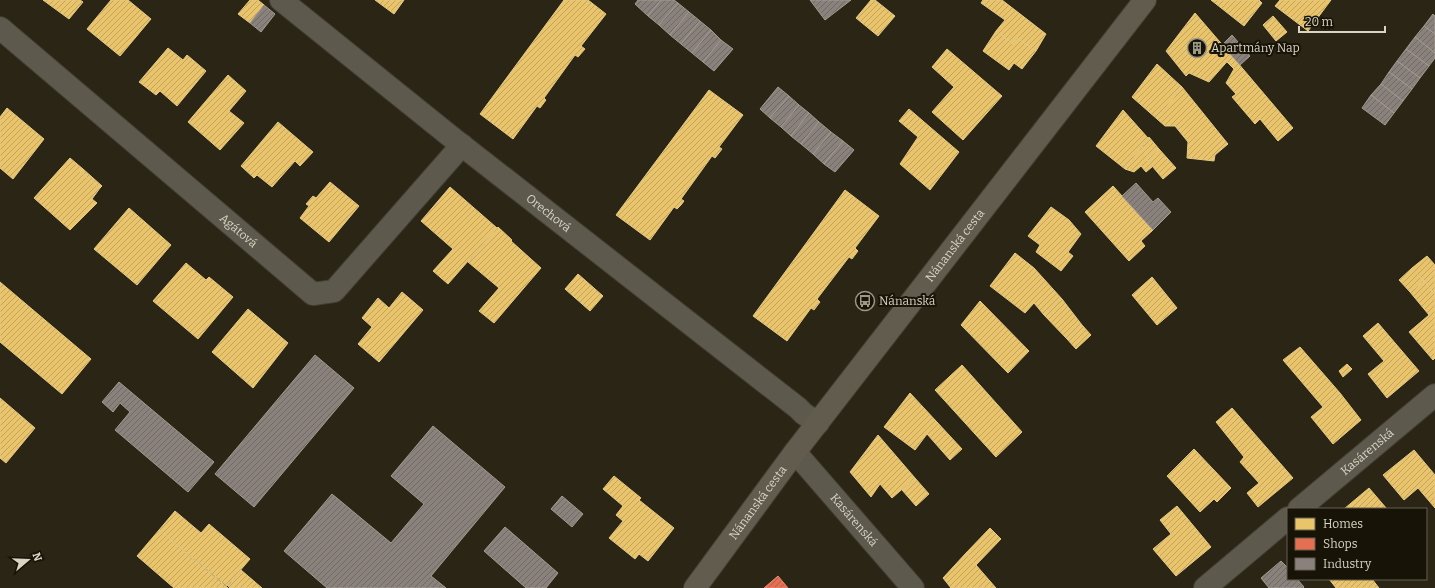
<svg xmlns="http://www.w3.org/2000/svg" width="1435" height="588" font-family="Bitter,serif">
	<defs>
		<pattern id="homes-hatch" width="6" height="6" patternUnits="userSpaceOnUse"><rect width="6" height="6" fill="#e9c46a"/><path d="M-1 1l2-2M0 6l6-6M5 7l2-2" fill="none" stroke="#bfa35e"/></pattern>
		<pattern id="shops-hatch" width="6" height="6" patternUnits="userSpaceOnUse"><rect width="6" height="6" fill="#e76f51"/><path d="M-1 1l2-2M0 6l6-6M5 7l2-2" fill="none" stroke="#b5614a"/></pattern>
		<pattern id="industry-hatch" width="6" height="6" patternUnits="userSpaceOnUse"><rect width="6" height="6" fill="#8a817c"/><path d="M-1 1l2-2M0 6l6-6M5 7l2-2" fill="none" stroke="#706a65"/></pattern>
	</defs>
	<rect width="100%" height="100%" fill="#2a2515"/>
	<!-- homes -->
	<g fill="url(#homes-hatch)" stroke="#e4c985">
		<path d="M43,0H80L83,2L69,19Z"/>
		<path d="M111,0H128L151,19L120,56L87,29Z"/>
		<path d="M250,0H258L264,5L250,23L238,14Z"/>
		<path d="M375,0H404L394,14Z"/>
		<path d="M564,0H588L606,14L581,46L585,49L578,57L575,55L544,98L546,100L540,108L537,106L513,139L480,114Z"/>
		<path d="M871,0H875L895,16L878,36L856,18Z"/>
		<path d="M983,0H1002L1046,34L1036,51L1017,38L1013,44L996,31L1005,20L981,3Z"/>
		<path d="M1211,0H1259L1262,3L1244,26Z"/>
		<path d="M1280,0H1331L1308,31L1275,6Z"/>
		<path d="M1195,13L1232,56L1209,82L1189,73L1186,76L1166,51Z"/>
		<path d="M1273,16L1287,32L1276,41L1263,25Z"/>
		<path d="M996,31L1013,44L1017,38L1036,51L1022,69L1014,63L1009,70L983,51Z"/>
		<path d="M168,48L183,60L187,55L206,71L177,106L160,91L156,95L139,82Z"/>
		<path d="M947,49L1002,96L963,140L932,112L954,87L932,67Z"/>
		<path d="M1232,56L1293,128L1278,141L1260,119L1255,124L1232,97L1236,94L1226,83L1234,69L1227,62Z"/>
		<path d="M1157,64L1182,87L1157,119L1132,97Z"/>
		<path d="M228,75L246,91L229,111L244,123L220,150L188,122Z"/>
		<path d="M1182,87L1228,144L1215,155L1214,161L1187,158L1188,142L1175,126H1165L1157,119Z"/>
		<path d="M709,90L743,115L719,147L722,149L715,158L712,156L681,199L684,201L681,205L677,209L674,207L650,240L616,215Z"/>
		<path d="M7,108L44,139L13,179L0,168V117Z"/>
		<path d="M909,109L959,152L930,190L900,164L918,137L899,121Z"/>
		<path d="M1123,110L1148,138L1125,169L1096,146Z"/>
		<path d="M278,122L313,152L300,166L295,161L272,187L257,175L254,178L241,166Z"/>
		<path d="M1149,137L1159,149L1150,157L1142,147Z"/>
		<path d="M1142,147L1150,157L1147,160L1152,167L1146,172L1141,166L1134,172L1125,169Z"/>
		<path d="M1159,149L1176,168L1163,179L1147,160Z"/>
		<path d="M70,158L83,169L80,172L100,188L92,199L97,203L70,230L34,198Z"/>
		<path d="M83,169L102,186L100,188L80,172Z"/>
		<path d="M330,182L359,206L329,242L300,218L309,206L306,204L313,196L316,198Z"/>
		<path d="M1113,186L1153,230L1141,241L1145,246L1129,261L1085,212Z"/>
		<path d="M450,187L497,228L448,284L433,271L453,249L421,221Z"/>
		<path d="M845,190L879,216L855,248L858,251L852,259L849,257L817,299L820,302L814,310L811,308L787,341L753,316Z"/>
		<path d="M1051,207L1069,220L1081,234L1068,252L1073,256L1061,271L1036,252L1040,245L1028,236Z"/>
		<path d="M129,208L171,245L137,285L94,249Z"/>
		<path d="M498,227L512,240L511,241L541,268L494,323L479,311L499,288L468,262Z"/>
		<path d="M1015,253L1034,268L1062,299L1044,315L1034,303L1025,313L990,286Z"/>
		<path d="M1427,256L1435,265V272L1424,281L1412,268Z"/>
		<path d="M186,263L206,280L209,277L233,297L198,339L153,301Z"/>
		<path d="M1412,268L1424,281L1410,292L1399,280Z"/>
		<path d="M1435,272V295L1424,281Z"/>
		<path d="M578,274L603,296L590,311L565,289Z"/>
		<path d="M1152,277L1177,308L1157,325L1132,295Z"/>
		<path d="M1424,281L1435,295V358L1433,360L1409,332L1429,315L1410,292Z"/>
		<path d="M0,282L91,359L62,394L0,342Z"/>
		<path d="M402,292L423,310L379,362L358,344L372,327L362,318L378,298L389,308Z"/>
		<path d="M1062,299L1082,325L1067,339L1044,315Z"/>
		<path d="M980,301L1029,351L1008,373L961,325Z"/>
		<path d="M248,309L288,343L253,388L212,352Z"/>
		<path d="M1378,323L1419,371L1387,398L1368,374L1384,361L1363,336Z"/>
		<path d="M1082,325L1091,335L1076,349L1067,339Z"/>
		<path d="M1300,347L1340,393L1323,407L1283,360Z"/>
		<path d="M1347,364L1352,369L1343,377L1339,371Z"/>
		<path d="M962,365L1022,432L996,457L935,390Z"/>
		<path d="M910,393L962,449L950,460L927,434L915,450L884,427Z"/>
		<path d="M1340,393L1361,420L1333,444L1311,417Z"/>
		<path d="M0,398L35,428L6,463L0,458Z"/>
		<path d="M1232,408L1293,478L1258,507L1247,493L1259,483L1240,462L1244,457L1216,422Z"/>
		<path d="M878,435L915,478L892,498L880,484L871,497L850,472Z"/>
		<path d="M1194,449L1231,488L1217,502L1214,499L1200,512L1167,476Z"/>
		<path d="M1414,450L1435,475V508L1418,488L1404,500L1383,475Z"/>
		<path d="M614,476L641,498L639,500L674,528L648,561L639,554L635,559L609,538L623,521L616,515L623,506L603,489Z"/>
		<path d="M915,478L929,494L916,506L902,490Z"/>
		<path d="M1369,488L1387,509H1344Z"/>
		<path d="M1177,506L1211,547L1176,576L1153,549L1171,534L1160,520Z"/>
		<path d="M175,511L201,533L209,524L250,559L227,586L159,530Z"/>
		<path d="M990,528L1001,539L976,565L966,553Z"/>
		<path d="M159,530L185,552L228,588H174L137,556Z"/>
		<path d="M966,553L976,565L996,588H951L943,578Z"/>
		<path d="M241,570L262,588H230L228,586Z"/>
		<path d="M1329,579H1372L1379,588H1336Z"/>
	</g>
	<!-- shops -->
	<path fill="url(#shops-hatch)" stroke="#e38d73" d="M778,576L788,588H764Z"/>
	<!-- industry -->
	<g fill="url(#industry-hatch)" stroke="#a29a91">
		<path d="M638,0H661L648,16L635,4Z"/>
		<path d="M661,0H674L678,3L659,25L648,16Z"/>
		<path d="M810,0H851L825,20Z"/>
		<path d="M678,3L689,12L670,35L659,25Z"/>
		<path d="M264,5L275,14L261,32L250,23Z"/>
		<path d="M689,12L700,21L681,44L670,35Z"/>
		<path d="M1433,14L1435,16V34L1424,26Z"/>
		<path d="M700,21L711,30L692,53L681,44Z"/>
		<path d="M1424,26L1435,34V53L1415,37Z"/>
		<path d="M711,30L721,40L703,62L692,53Z"/>
		<path d="M1232,35L1250,56L1240,65L1222,45Z"/>
		<path d="M1415,37L1435,53V58L1429,66L1406,49Z"/>
		<path d="M721,40L733,49L714,71L703,62Z"/>
		<path d="M1406,49L1429,66L1420,78L1397,61Z"/>
		<path d="M1397,61L1420,78L1412,89L1389,72Z"/>
		<path d="M1389,72L1412,89L1403,101L1381,84Z"/>
		<path d="M1381,84L1403,101L1394,113L1371,95Z"/>
		<path d="M778,87L789,96L770,118L760,109Z"/>
		<path d="M1371,95L1394,113L1385,125L1362,108Z"/>
		<path d="M789,96L799,105L781,127L770,118Z"/>
		<path d="M799,105L809,113L791,136L781,127Z"/>
		<path d="M809,113L819,122L801,144L791,136Z"/>
		<path d="M819,122L831,132L813,154L801,144Z"/>
		<path d="M831,132L843,141L824,164L813,154Z"/>
		<path d="M843,141L854,150L835,172L824,164Z"/>
		<path d="M1136,183L1153,202L1158,198L1171,212L1153,230L1122,196Z"/>
		<path d="M315,355L354,388L254,507L215,474Z"/>
		<path d="M119,382L214,462L188,492L115,430L130,412L120,403L113,412L102,402Z"/>
		<path d="M433,426L505,487L431,576L446,588H327L284,551L332,494L391,543L424,504L391,476Z"/>
		<path d="M562,496L583,514L572,527L551,509Z"/>
		<path d="M505,527L558,573L546,588H526L484,551Z"/>
		<path d="M1281,561L1288,568V579H1297L1304,587L1303,588H1269L1261,578Z"/>
	</g>
	<g fill="none" stroke-linecap="round" stroke-linejoin="round">
		<!-- minor casing -->
		<g stroke="#433e32" stroke-width="24">
			<g id="minor">
				<path id="s1" d="M281,0L450,136L798,408L804,414L818,423"/>
				<path id="s2" d="M0,28L313,294L334,291L462,145"/>
				<path id="s3" d="M795,452L913,588"/>
				<path id="s4" d="M1299,509L1435,395"/>
				<path d="M1205,588L1288,518"/>
			</g>
		</g>
		<!-- primary casing -->
		<g stroke="#433e32" stroke-width="24">
			<g id="primary">
				<path id="s5" d="M695,588L795,452L1145,0"/>
			</g>
		</g>
		<!-- minor -->
		<use href="#minor" stroke="#5d594d" stroke-width="22"/>
		<!-- primary -->
		<use href="#primary" stroke="#615c4d" stroke-width="22"/>
	</g>
	<!-- icons -->
	<defs>
		<g id="building-ring" transform="scale(1)"><circle r="9.5" fill="#171307" stroke="#9c9786" stroke-width="1.5"/><path d="M-4-6H4V6H1V3H-1V6H-4ZM-2.5-4.3h1.7v1.8h-1.7ZM.8-4.3h1.7v1.8H.8ZM-2.5-1h1.7V.8h-1.7ZM.8-1h1.7V.8H.8Z" fill="#9c9786"/></g>
		<g id="bus-ring" transform="scale(1)"><circle r="9.5" fill="#171307" stroke="#9c9786" stroke-width="1.5"/><path d="M-5-6H5V4H4V6H2V4H-2V6H-4V4H-5ZM-3.5-4V0h7V-4ZM-3.5 1.2v1.5H-2V1.2ZM2 1.2v1.5H3.5V1.2Z" fill="#9c9786"/></g>
	</defs>
	<g fill-rule="evenodd">
		<use href="#building-ring" x="1197" y="48"/>
		<use href="#bus-ring" x="865" y="301"/>
	</g>
	<g text-anchor="middle" dominant-baseline="central" stroke-width="4" stroke-linejoin="round" paint-order="stroke">
		<!-- poi labels -->
		<g font-size="12" fill="#d9d4c3" stroke="#171307" text-anchor="start">
			<text x="1211" y="48">Apartmány Nap</text>
			<text x="879" y="301">Nánanská</text>
		</g>
		<!-- street labels -->
		<g font-size="12" fill="#d9d4c3" stroke="#171307">
			<text stroke="none"><textPath href="#s1" startOffset="342">Orechová</textPath></text>
			<text stroke="none"><textPath href="#s2" startOffset="313">Agátová</textPath></text>
			<text stroke="none"><textPath href="#s5" startOffset="430">Nánanská cesta</textPath></text>
			<text stroke="none"><textPath href="#s4" startOffset="89">Kasárenská</textPath></text>
			<text stroke="none"><textPath href="#s5" startOffset="106">Nánanská cesta</textPath></text>
			<text stroke="none"><textPath href="#s3" startOffset="90">Kasárenská</textPath></text>
		</g>
	</g>
	<!-- legend -->
	<rect x="1287" y="508" width="140" height="72" fill="#171307" stroke="#656052"/>
	<rect x="1295" y="518" width="20" height="12" fill="#e9c46a" stroke="#656052"/>
	<text x="1323" y="528" font-size="12" fill="#d9d4c3">Homes</text>
	<rect x="1295" y="538" width="20" height="12" fill="#e76f51" stroke="#656052"/>
	<text x="1323" y="548" font-size="12" fill="#d9d4c3">Shops</text>
	<rect x="1295" y="558" width="20" height="12" fill="#8a817c" stroke="#656052"/>
	<text x="1323" y="568" font-size="12" fill="#d9d4c3">Industry</text>
	<!-- north arrow -->
	<g transform="translate(28 560) rotate(71)" stroke="#171307" stroke-width="3" paint-order="stroke">
	<path d="M0-3L7 15L0 10L-7 15Z" fill="#d9d4c3"/>
	<text y="-6" font-size="11" font-weight="bold" text-anchor="middle" fill="#d9d4c3">N</text>
	</g>
	<!-- scale -->
	<path d="M1299 26v6h86v-6" fill="none" stroke="#d9d4c3" stroke-width="2"/>
	<text x="1305" y="26" font-size="12" fill="#d9d4c3" stroke="#171307" stroke-width="3" paint-order="stroke">20 m</text>
</svg>
